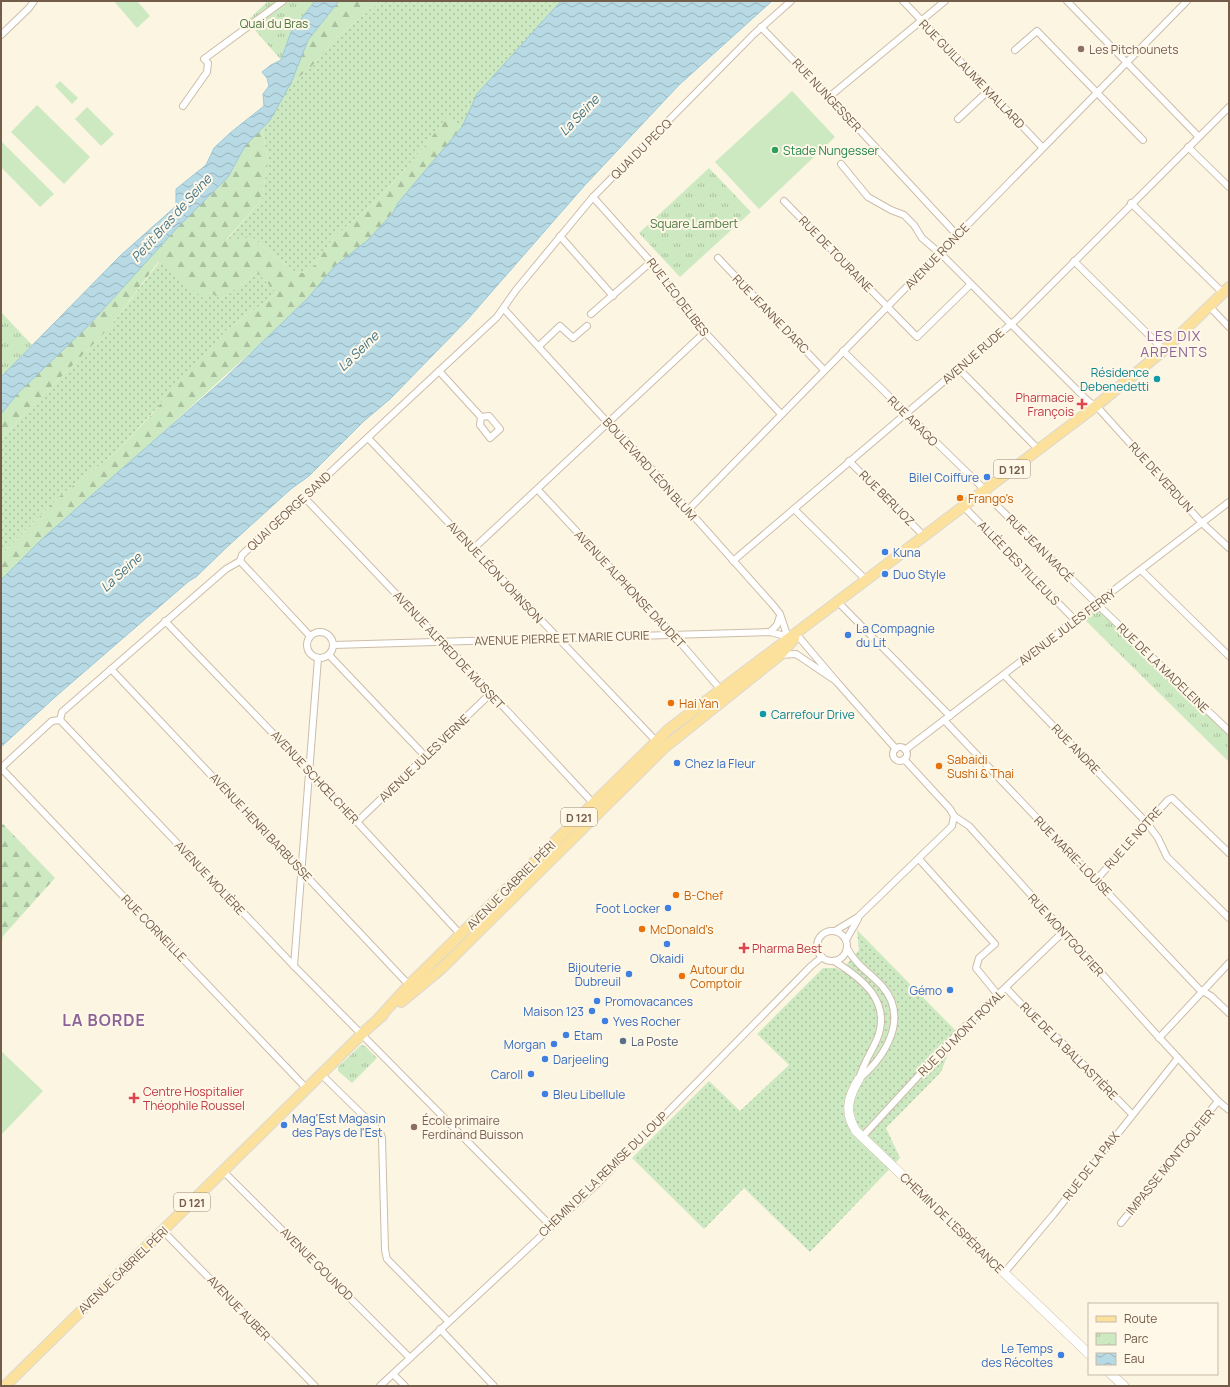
<svg xmlns="http://www.w3.org/2000/svg" width="1230" height="1387" font-family="Manrope,sans-serif">
	<defs>
		<pattern id="grass-dots" width="8" height="8" patternUnits="userSpaceOnUse"><rect width="8" height="8" fill="#cde9c1"/><path d="M2 2h.1M6 6h.1" fill="none" stroke="#abc09f" stroke-width="1.8" stroke-linecap="round"/></pattern>
		<pattern id="forest-firs" width="22" height="20" patternUnits="userSpaceOnUse"><rect width="22" height="20" fill="#cde9c1"/><path d="M5 1l3.5 6h-7zM16 11l3.5 6h-7z" fill="#abc09f"/></pattern>
		<pattern id="park-tufts" width="24" height="20" patternUnits="userSpaceOnUse"><rect width="24" height="20" fill="#cde9c1"/><path d="M3 7l-1-3M5 7V3M7 7l1-3M15 17l-1-3M17 17v-4M19 17l1-3" fill="none" stroke="#abc09f"/></pattern>
		<pattern id="water-waves" width="16" height="10" patternUnits="userSpaceOnUse"><rect width="16" height="10" fill="#b7dae5"/><path d="M0 5q4-4 8 0t8 0" fill="none" stroke="#99b4bc"/></pattern>
	</defs>
	<rect width="100%" height="100%" fill="#fcf5e2"/>
	<!-- grass -->
	<g fill="url(#grass-dots)">
		<path d="M380,1H561L477,94L462,127L448,116L425,146L379,199L333,238L313,268L303,273L295,272L253,238L227,240L262,199L268,161L262,128L270,120L289,85L310,68L336,38Z"/>
		<path d="M160,261L208,292L222,299L257,272L277,293L227,330L118,451L61,495L1,555V438L109,328Z"/>
		<path d="M857,930L956,1031L941,1072L886,1128L900,1158L810,1252L744,1188L704,1229L632,1158L709,1081L740,1111L789,1065L757,1034L823,968H836L841,971L859,950Z"/>
	</g>
	<!-- forest -->
	<g fill="url(#forest-firs)">
		<path d="M339,1H380L336,38L310,68L289,85L308,40Z"/>
		<path d="M448,115L462,127L398,203L393,213L368,240L334,267L308,298L273,332L103,487L42,539L1,580V555L61,495L118,451L153,413L170,392L227,330L277,293L257,272L222,299L208,292L204,299L159,261L109,328L1,438V414L19,392L88,326L177,228L228,177L245,146L262,128L268,161L262,199L227,239L253,238L295,272L303,273L313,268L333,238L379,199L425,146Z"/>
		<path d="M1,822L55,878L3,936L1,946Z"/>
	</g>
	<!-- park -->
	<g fill="url(#park-tufts)">
		<path d="M268,1H315L291,32L281,60L247,21Z"/>
		<path d="M709,168L751,212L680,277L639,233Z"/>
		<path d="M1,312L32,345L1,377Z"/>
		<path d="M1097,604L1229,731V762L1081,616Z"/>
		<path d="M361,1045L365,1046L377,1058L352,1083L338,1071V1067Z"/>
	</g>
	<!-- pitch -->
	<g fill="#cde9c1">
		<path d="M114,1H137L150,16L137,28Z"/>
		<path d="M60,81L78,98L72,104L55,86Z"/>
		<path d="M792,91L835,137L759,209L715,162Z"/>
		<path d="M37,105L90,157L64,184L11,132Z"/>
		<path d="M87,107L114,134L101,146L75,119Z"/>
		<path d="M2,142L54,194L40,207L1,167Z"/>
		<path d="M1,1051L43,1091L1,1135Z"/>
	</g>
	<!-- water -->
	<g fill="url(#water-waves)" stroke="#9dc8d7">
		<path d="M315,1H339L308,40L291,83L270,120L245,146L228,177L177,228L88,326L19,392L1,414V377L121,255L176,206V189L206,165L214,148L230,133L264,106L263,94L269,86L267,78L262,72L271,65L281,60L291,32Z"/>
		<path d="M561,1H772L679,85L585,185L467,320L390,399L364,421L309,476L291,489L227,547L196,577L189,581L54,698L1,747V580L42,539L223,380L308,298L334,267L368,240L393,213L398,203L462,127L477,94Z"/>
	</g>
	<g fill="none" stroke-linecap="round" stroke-linejoin="round">
		<!-- street casing -->
		<g stroke="#cdbda9" stroke-width="8">
			<g id="street">
				<path d="M903,1L1042,147"/>
				<path d="M1067,1L1198,136"/>
				<path d="M761,27L829,97L957,235"/>
				<path d="M1,35L29,8L34,1"/>
				<path d="M1015,50L1037,31L1143,140"/>
				<path d="M829,97L945,1"/>
				<path d="M183,106L207,72L208,63L204,59L283,1"/>
				<path d="M958,119L988,91"/>
				<path d="M1188,147L1229,187"/>
				<path d="M841,164L868,197L891,210L904,215L914,225L922,238L943,256L1088,401L1100,410L1201,522L1229,548"/>
				<path d="M593,197L651,262L687,313L781,414"/>
				<path d="M784,201L917,337L971,284"/>
				<path d="M1131,203L1223,293"/>
				<path d="M560,236L613,296"/>
				<path d="M718,258L824,370"/>
				<path d="M1074,261L1164,350"/>
				<path d="M1210,307L1229,327"/>
				<path d="M504,309L608,423L615,428L773,605L780,614L787,635"/>
				<path d="M591,314L651,262"/>
				<path d="M539,346L560,326L573,338L587,326"/>
				<path d="M843,351L985,490"/>
				<path d="M959,369L1038,449"/>
				<path d="M439,371L481,417"/>
				<path d="M489,416L500,429L490,438L480,425L481,417Z"/>
				<path d="M368,438L656,741"/>
				<path d="M849,461L924,536"/>
				<path d="M538,490L678,640L721,690"/>
				<path d="M982,491L1097,604L1229,731"/>
				<path d="M304,497L435,635L443,642L593,803"/>
				<path d="M963,506L1075,620"/>
				<path d="M794,509L866,580"/>
				<path d="M687,511L1187,1"/>
				<path d="M473,549L704,333"/>
				<path d="M240,561L310,636"/>
				<path d="M733,561L1017,319L1229,107"/>
				<path d="M1141,570L1229,656"/>
				<path d="M837,601L950,716"/>
				<path d="M165,621L310,772L319,784L357,822L461,935"/>
				<circle cx="320" cy="645" r="13"/>
				<path d="M770,632L777,625L780,616"/>
				<path d="M333,645L770,632L789,637L798,636L836,681L796,654L780,655"/>
				<path d="M329,655L425,756"/>
				<path d="M111,669L409,985"/>
				<path d="M1004,675L1147,823L1158,838L1167,857L1229,918"/>
				<path d="M836,681L896,749"/>
				<path d="M60,720L62,712L226,569L240,561L242,555L298,501L304,497L497,317L516,290L593,197L754,34L791,1"/>
				<path d="M60,720L294,966L551,1226"/>
				<path d="M944,720L1199,989L1211,996L1229,1013"/>
				<circle cx="900" cy="754" r="7"/>
				<path d="M905,750L1229,502"/>
				<path d="M904,759L950,809L954,816L969,826L1155,1033L1218,1101L1229,1110"/>
				<path d="M1,768L307,1089"/>
				<path d="M1,768L52,721L60,720"/>
				<path d="M357,822L490,694"/>
				<path d="M919,859L995,944L979,958L976,968L998,995"/>
				<path d="M1096,880L1168,800L1172,798L1229,853"/>
				<circle cx="832" cy="946" r="15"/>
				<path d="M835,931L858,917L952,826L954,816"/>
				<path d="M846,940L858,919"/>
				<path d="M847,948C856,965 870,973 882,986C910,1018 885,1057 859,1079"/>
				<path d="M834,961C863,979 892,1002 877,1039C871,1053 863,1064 859,1079"/>
				<path d="M294,966L318,658"/>
				<path d="M1006,988L1027,1010L1033,1013L1132,1114"/>
				<path d="M1159,1038L1229,963"/>
				<path d="M322,1075L380,1132L382,1138L385,1250L387,1259L448,1321"/>
				<path d="M862,1137L957,1034L1060,935L1064,933"/>
				<path d="M223,1171L410,1358"/>
				<path d="M1121,1223L1218,1101"/>
				<path d="M163,1231L315,1386"/>
				<path d="M1004,1273L1053,1215L1178,1058"/>
				<path d="M440,1329L494,1386"/>
				<path d="M393,1374L405,1386"/>
				<path d="M380,1386L597,1184L811,966L822,957"/>
			</g>
		</g>
		<!-- secondary casing -->
		<g stroke="#d0bea7" stroke-width="10">
			<g id="secondary">
				<path d="M859,1079C848,1097 844,1112 856,1131L1089,1354"/>
				<path d="M1111,1374L1124,1386"/>
			</g>
		</g>
		<!-- primary casing -->
		<g stroke="#ddd8d3" stroke-width="12">
			<g id="primary">
				<path d="M401,1002L441,969L665,747L780,655L794,639"/>
				<path d="M378,1019L409,985L669,729L1096,406L1164,350L1229,287"/>
				<path d="M5,1386L366,1030L383,1015"/>
			</g>
		</g>
		<!-- street -->
		<use href="#street" stroke="#fff" stroke-width="6"/>
		<!-- secondary -->
		<use href="#secondary" stroke="#fff" stroke-width="9"/>
		<!-- primary -->
		<use href="#primary" stroke="#fbe19b" stroke-width="10"/>
	</g>
	<!-- markers -->
	<g fill="#8d6e63" stroke="#fff8e8" stroke-width="1.5">
		<circle cx="1081" cy="49" r="4"/>
		<circle cx="414" cy="1127" r="4"/>
	</g>
	<circle fill="#2e9e5b" stroke="#fff8e8" stroke-width="1.5" cx="775" cy="150" r="4"/>
	<g fill="#0f9aa8" stroke="#fff8e8" stroke-width="1.5">
		<circle cx="1157" cy="379" r="4"/>
		<circle cx="763" cy="714" r="4"/>
	</g>
	<g fill="#e0444e" stroke="#fff8e8" stroke-width="1.5">
		<path d="M1080 398h4v4h4v4h-4v4h-4v-4h-4v-4h4z"/>
		<path d="M742 942h4v4h4v4h-4v4h-4v-4h-4v-4h4z"/>
		<path d="M132 1092h4v4h4v4h-4v4h-4v-4h-4v-4h4z"/>
	</g>
	<g fill="#3f7fe0" stroke="#fff8e8" stroke-width="1.5">
		<circle cx="987" cy="477" r="4"/>
		<circle cx="885" cy="552" r="4"/>
		<circle cx="885" cy="574" r="4"/>
		<circle cx="848" cy="635" r="4"/>
		<circle cx="677" cy="763" r="4"/>
		<circle cx="668" cy="908" r="4"/>
		<circle cx="667" cy="944" r="4"/>
		<circle cx="629" cy="974" r="4"/>
		<circle cx="950" cy="990" r="4"/>
		<circle cx="597" cy="1001" r="4"/>
		<circle cx="592" cy="1011" r="4"/>
		<circle cx="605" cy="1021" r="4"/>
		<circle cx="566" cy="1035" r="4"/>
		<circle cx="554" cy="1044" r="4"/>
		<circle cx="545" cy="1059" r="4"/>
		<circle cx="531" cy="1074" r="4"/>
		<circle cx="545" cy="1094" r="4"/>
		<circle cx="284" cy="1125" r="4"/>
		<circle cx="1061" cy="1355" r="4"/>
	</g>
	<g fill="#e8710a" stroke="#fff8e8" stroke-width="1.5">
		<circle cx="960" cy="498" r="4"/>
		<circle cx="671" cy="703" r="4"/>
		<circle cx="939" cy="766" r="4"/>
		<circle cx="676" cy="895" r="4"/>
		<circle cx="642" cy="929" r="4"/>
		<circle cx="682" cy="976" r="4"/>
	</g>
	<circle fill="#5c6f8a" stroke="#fff8e8" stroke-width="1.5" cx="623" cy="1041" r="4"/>
	<g text-anchor="middle" dominant-baseline="central" stroke-width="4" stroke-linejoin="round" paint-order="stroke">
		<!-- shield labels -->
		<g fill="#fff8e8" stroke="#9d8b79" stroke-width="1">
			<rect x="994" y="460" width="36" height="18" rx="3"/>
			<rect x="561" y="808" width="36" height="18" rx="3"/>
			<rect x="174" y="1193" width="36" height="18" rx="3"/>
		</g>
		<g font-size="11" font-weight="bold" fill="#735c49">
			<text x="1012" y="469">D 121</text>
			<text x="579" y="817">D 121</text>
			<text x="192" y="1202">D 121</text>
		</g>
		<!-- park labels -->
		<g font-size="12" fill="#4c7941" stroke="#fff8e8">
			<text x="274" y="23">Quai du Bras</text>
			<text x="694" y="223">Square Lambert</text>
		</g>
		<!-- education labels -->
		<g font-size="12" fill="#785e54" stroke="#fff8e8" text-anchor="start">
			<text x="1089" y="49">Les Pitchounets</text>
			<text x="422" y="1120">École primaire<tspan x="422" dy="14">Ferdinand Buisson</tspan></text>
		</g>
		<!-- street labels -->
		<g font-size="12" fill="#735c49" stroke="#fff8e8">
			<text transform="translate(972 74) rotate(46)">RUE GUILLAUME MALLARD</text>
			<text transform="translate(827 95) rotate(47)">RUE NUNGESSER</text>
			<text transform="translate(641 149) rotate(-45)">QUAI DU PECQ</text>
			<text transform="translate(836 254) rotate(46)">RUE DE TOURAINE</text>
			<text transform="translate(937 256) rotate(-46)">AVENUE RONCE</text>
			<text transform="translate(678 297) rotate(53)">RUE LEO DELIBES</text>
			<text transform="translate(771 314) rotate(46)">RUE JEANNE D'ARC</text>
			<text transform="translate(973 356) rotate(-41)">AVENUE RUDE</text>
			<text transform="translate(913 421) rotate(45)">RUE ARAGO</text>
			<text transform="translate(650 469) rotate(48)">BOULEVARD LÉON BLUM</text>
			<text transform="translate(1161 477) rotate(48)">RUE DE VERDUN</text>
			<text transform="translate(887 498) rotate(45)">RUE BERLIOZ</text>
			<text transform="translate(289 511) rotate(-43)">QUAI GEORGE SAND</text>
			<text transform="translate(1040 548) rotate(45)">RUE JEAN MACÉ</text>
			<text transform="translate(1019 563) rotate(46)">ALLÉE DES TILLEULS</text>
			<text transform="translate(495 572) rotate(47)">AVENUE LÉON JOHNSON</text>
			<text transform="translate(630 589) rotate(47)">AVENUE ALPHONSE DAUDET</text>
			<text transform="translate(1067 627) rotate(-37)">AVENUE JULES FERRY</text>
			<text transform="translate(562 638) rotate(-2)">AVENUE PIERRE ET MARIE CURIE</text>
			<text transform="translate(449 650) rotate(47)">AVENUE ALFRED DE MUSSET</text>
			<text transform="translate(1163 668) rotate(44)">RUE DE LA MADELEINE</text>
			<text transform="translate(1076 749) rotate(46)">RUE ANDRE</text>
			<text transform="translate(424 758) rotate(-44)">AVENUE JULES VERNE</text>
			<text transform="translate(315 777) rotate(47)">AVENUE SCHŒLCHER</text>
			<text transform="translate(261 827) rotate(47)">AVENUE HENRI BARBUSSE</text>
			<text transform="translate(1133 838) rotate(-48)">RUE LE NOTRE</text>
			<text transform="translate(1073 856) rotate(46)">RUE MARIE-LOUISE</text>
			<text transform="translate(210 878) rotate(47)">AVENUE MOLIÈRE</text>
			<text transform="translate(511 885) rotate(-45)">AVENUE GABRIEL PÉRI</text>
			<text transform="translate(154 928) rotate(46)">RUE CORNEILLE</text>
			<text transform="translate(1066 935) rotate(48)">RUE MONTGOLFIER</text>
			<text transform="translate(961 1033) rotate(-45)">RUE DU MONT ROYAL</text>
			<text transform="translate(1069 1051) rotate(45)">RUE DE LA BALLASTIÈRE</text>
			<text transform="translate(1170 1162) rotate(-51)">IMPASSE MONTGOLFIER</text>
			<text transform="translate(1091 1166) rotate(-52)">RUE DE LA PAIX</text>
			<text transform="translate(603 1174) rotate(-44)">CHEMIN DE LA REMISE DU LOUP</text>
			<text transform="translate(952 1223) rotate(44)">CHEMIN DE L'ESPÉRANCE</text>
			<text transform="translate(317 1264) rotate(45)">AVENUE GOUNOD</text>
			<text transform="translate(123 1270) rotate(-44)">AVENUE GABRIEL PÉRI</text>
			<text transform="translate(239 1308) rotate(46)">AVENUE AUBER</text>
		</g>
		<!-- leisure labels -->
		<g font-size="12" fill="#27864d" stroke="#fff8e8" text-anchor="start">
			<text x="783" y="150">Stade Nungesser</text>
		</g>
		<!-- culture labels -->
		<g font-size="12" fill="#0d838f" stroke="#fff8e8" text-anchor="end">
			<text x="1149" y="372">Résidence<tspan x="1149" dy="14">Debenedetti</tspan></text>
			<text x="771" y="714" text-anchor="start">Carrefour Drive</text>
		</g>
		<!-- health labels -->
		<g font-size="12" fill="#be3a42" stroke="#fff8e8" text-anchor="start">
			<text x="1074" y="397" text-anchor="end">Pharmacie<tspan x="1074" dy="14">François</tspan></text>
			<text x="752" y="948">Pharma Best</text>
			<text x="143" y="1091">Centre Hospitalier<tspan x="143" dy="14">Théophile Roussel</tspan></text>
		</g>
		<!-- shop labels -->
		<g font-size="12" fill="#366cbe" stroke="#fff8e8" text-anchor="start">
			<text x="979" y="477" text-anchor="end">Bilel Coiffure</text>
			<text x="893" y="552">Kuna</text>
			<text x="893" y="574">Duo Style</text>
			<text x="856" y="628">La Compagnie<tspan x="856" dy="14">du Lit</tspan></text>
			<text x="685" y="763">Chez la Fleur</text>
			<text x="660" y="908" text-anchor="end">Foot Locker</text>
			<text x="667" y="958" text-anchor="middle">Okaidi</text>
			<text x="621" y="967" text-anchor="end">Bijouterie<tspan x="621" dy="14">Dubreuil</tspan></text>
			<text x="942" y="990" text-anchor="end">Gémo</text>
			<text x="605" y="1001">Promovacances</text>
			<text x="584" y="1011" text-anchor="end">Maison 123</text>
			<text x="613" y="1021">Yves Rocher</text>
			<text x="574" y="1035">Etam</text>
			<text x="546" y="1044" text-anchor="end">Morgan</text>
			<text x="553" y="1059">Darjeeling</text>
			<text x="523" y="1074" text-anchor="end">Caroll</text>
			<text x="553" y="1094">Bleu Libellule</text>
			<text x="292" y="1118">Mag'Est Magasin<tspan x="292" dy="14">des Pays de l'Est</tspan></text>
			<text x="1053" y="1348" text-anchor="end">Le Temps<tspan x="1053" dy="14">des Récoltes</tspan></text>
		</g>
		<!-- food labels -->
		<g font-size="12" fill="#c56008" stroke="#fff8e8" text-anchor="start">
			<text x="968" y="498">Frango's</text>
			<text x="679" y="703">Hai Yan</text>
			<text x="947" y="759">Sabaidi<tspan x="947" dy="14">Sushi &amp; Thai</tspan></text>
			<text x="684" y="895">B-Chef</text>
			<text x="650" y="929">McDonald's</text>
			<text x="690" y="969">Autour du<tspan x="690" dy="14">Comptoir</tspan></text>
		</g>
		<!-- service labels -->
		<g font-size="12" fill="#4e5e75" stroke="#fff8e8" text-anchor="start">
			<text x="631" y="1041">La Poste</text>
		</g>
		<!-- water labels -->
		<g font-size="13" font-style="italic" fill="#427487" stroke="#fff8e8">
			<text transform="translate(579 115) rotate(-46)">La Seine</text>
			<text transform="translate(171 218) rotate(-48)">Petit Bras de Seine</text>
			<text transform="translate(358 351) rotate(-44)">La Seine</text>
			<text transform="translate(121 572) rotate(-43)">La Seine</text>
		</g>
		<!-- quarter labels -->
		<g font-size="14" letter-spacing="1" fill="#8b6497" stroke="#fff8e8">
			<text x="1174" y="335">LES DIX<tspan x="1174" dy="16">ARPENTS</tspan></text>
		</g>
		<!-- district labels -->
		<g font-size="16" font-weight="bold" letter-spacing="1" fill="#8b6497" stroke="#fff8e8">
			<text x="104" y="1020">LA BORDE</text>
		</g>
	</g>
	<!-- border -->
	<rect width="1230" height="1387" fill="none" stroke="#735c49" stroke-width="4"/>
	<!-- legend -->
	<rect x="1088" y="1303" width="130" height="72" fill="#fff8e8" stroke="#c7baa8"/>
	<rect x="1096" y="1316" width="20" height="6" fill="#fbe19b" stroke="#c7baa8"/>
	<text x="1124" y="1323" font-size="12" fill="#735c49">Route</text>
	<rect x="1096" y="1333" width="20" height="12" fill="url(#park-tufts)" stroke="#c7baa8"/>
	<text x="1124" y="1343" font-size="12" fill="#735c49">Parc</text>
	<rect x="1096" y="1353" width="20" height="12" fill="url(#water-waves)" stroke="#c7baa8"/>
	<text x="1124" y="1363" font-size="12" fill="#735c49">Eau</text>
</svg>
